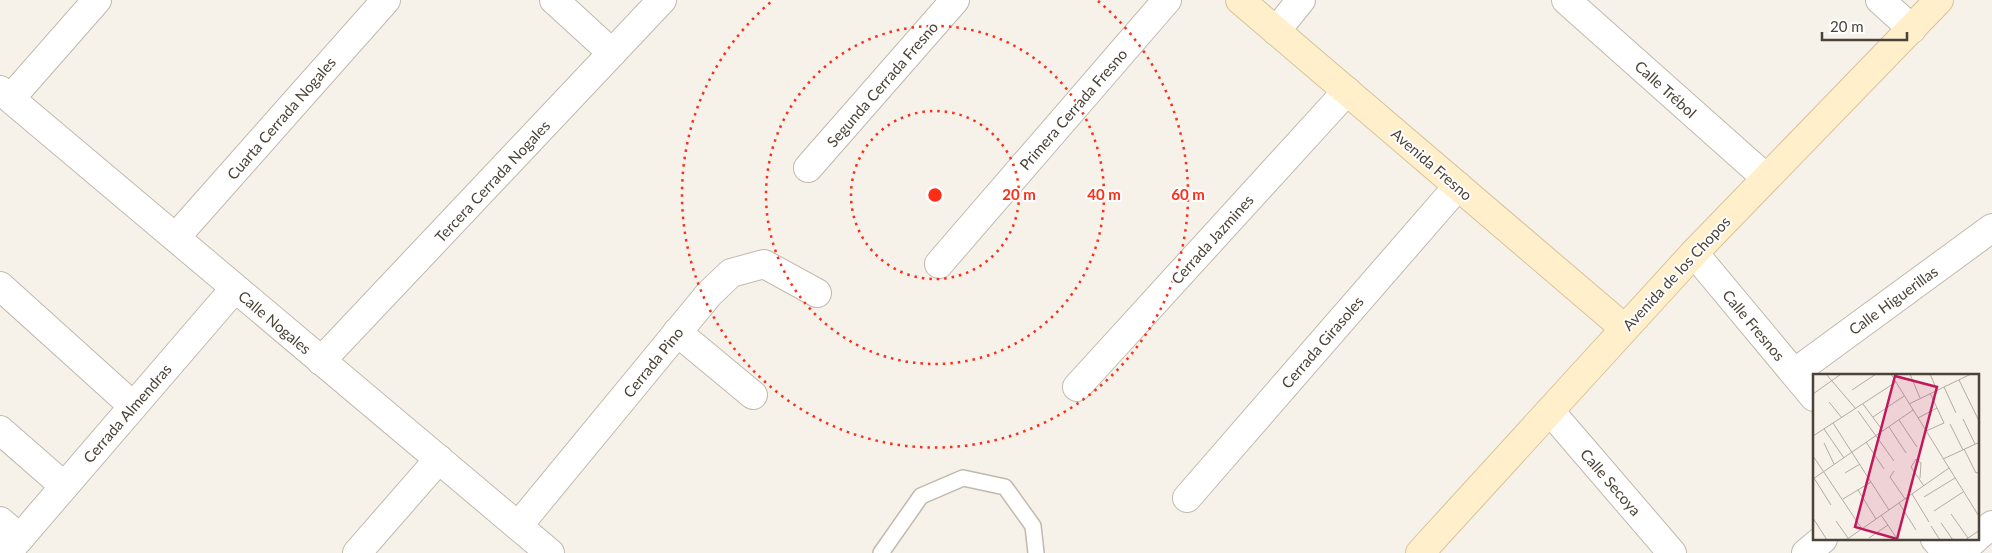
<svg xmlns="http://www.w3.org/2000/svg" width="1992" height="553" font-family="Lato,sans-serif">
	<rect width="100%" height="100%" fill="#f6f2ea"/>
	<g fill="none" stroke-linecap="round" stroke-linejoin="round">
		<!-- lane casing -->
		<g stroke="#c2b9ac" stroke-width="18">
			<path id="lane" d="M881,553L921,496L963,478L1005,487L1033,526L1036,553"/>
		</g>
		<!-- street casing -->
		<g stroke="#c2b9ac" stroke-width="30">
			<g id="street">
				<path d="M554,0L612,53"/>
				<path d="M1566,0L1766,178"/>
				<path d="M1880,0L1912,29"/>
				<path d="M1276,31L1301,0"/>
				<path d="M0,90L550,553"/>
				<path d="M11,98L97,0"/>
				<path d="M808,168L955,0"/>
				<path d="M176,237L386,0"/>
				<path d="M1694,253L1814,397"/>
				<path d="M939,264L1167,0"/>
				<path d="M0,286L133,406"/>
				<path d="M677,332L753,395"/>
				<path d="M321,361L662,0"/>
				<path d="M1794,373L1992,228"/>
				<path d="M1077,387L1347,91"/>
				<path d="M1550,411L1672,553"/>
				<path d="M0,430L64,486"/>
				<path d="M1187,498L1458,186"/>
				<path d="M0,521L20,538"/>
				<path d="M518,526L709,294L731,273L764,264L817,293"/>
				<path d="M1978,536L1992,525"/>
				<path d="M1935,539L1947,553"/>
				<path d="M7,553L235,288"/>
				<path d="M357,553L439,459"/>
				<path d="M1806,553L1823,539"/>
				<path d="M1959,553L1975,539"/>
			</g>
		</g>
		<!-- secondary casing -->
		<g stroke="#d8c398" stroke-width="30">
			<g id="secondary">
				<path d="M1240,0L1624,328"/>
				<path d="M1420,553L1694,253L1939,0"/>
			</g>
		</g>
		<!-- lane -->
		<use href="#lane" stroke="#fff" stroke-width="15"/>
		<!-- street -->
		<use href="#street" stroke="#fff" stroke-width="28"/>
		<!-- secondary -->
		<use href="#secondary" stroke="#ffefcb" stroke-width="28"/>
	</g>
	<!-- distance rings -->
	<g fill="none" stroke="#ff2c18" stroke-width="2.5" stroke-dasharray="2.5 5">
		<circle cx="935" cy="195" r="84"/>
		<circle cx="935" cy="195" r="169"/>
		<path d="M1098 1A253 253 0 1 1 772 1"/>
	</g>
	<g text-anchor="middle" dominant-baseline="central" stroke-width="4" stroke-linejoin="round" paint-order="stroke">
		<!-- street labels -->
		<g font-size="15" fill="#4b4238" stroke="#fff">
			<text transform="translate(882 84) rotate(-49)">Segunda Cerrada Fresno</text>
			<text transform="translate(1666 89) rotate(42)">Calle Trébol</text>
			<text transform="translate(1073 109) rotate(-49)">Primera Cerrada Fresno</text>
			<text transform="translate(281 118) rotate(-49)">Cuarta Cerrada Nogales</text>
			<text transform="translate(1432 164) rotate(41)">Avenida Fresno</text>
			<text transform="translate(492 181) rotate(-47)">Tercera Cerrada Nogales</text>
			<text transform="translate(1212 239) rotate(-48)">Cerrada Jazmines</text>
			<text transform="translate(1676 273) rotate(-47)">Avenida de los Chopos</text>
			<text transform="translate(1893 300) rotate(-36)">Calle Higuerillas</text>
			<text transform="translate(275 322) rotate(40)">Calle Nogales</text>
			<text transform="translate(1754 325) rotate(50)">Calle Fresnos</text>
			<text transform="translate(1322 342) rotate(-49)">Cerrada Girasoles</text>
			<text transform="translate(653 362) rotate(-51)">Cerrada Pino</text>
			<text transform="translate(127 413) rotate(-49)">Cerrada Almendras</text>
			<text transform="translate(1611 482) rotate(49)">Calle Secoya</text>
		</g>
	</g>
	<!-- overview -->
	<g transform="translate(1813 374)">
		<rect width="166" height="166" fill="#f6f2ea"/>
		<path fill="none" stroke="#b2aca3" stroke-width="1" d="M13,0L43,35M78,0L167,144M97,0L107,24M117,0L124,16M146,6L167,49M131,13L143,39M39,16L63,0M0,20L28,0M16,28L29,44M50,30L70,57M96,30L158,0M45,37L81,87M60,43L91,22M105,44L124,34M150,45L162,70M86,46L104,73M20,49L76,136M137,50L150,76M76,53L93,79M11,55L31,84M113,57L131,49L117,19M0,62L83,8M53,68L71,95M11,69L21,90M151,75L163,99L167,98M0,82L49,155M130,85L167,68M81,97L77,103L92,125M32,99L47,90M1,104L18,131M107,104L108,89L103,85L98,93L111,112M0,105L100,36M45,116L63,145M99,120L116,148M111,123L142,104M30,125L58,108M86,129L103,156M121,137L150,118M138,140L155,164M68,141L85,166M0,144L14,166M23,147L35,164M128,149L140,166M118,152L127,166M56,164L75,151M33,166L136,94M152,166L167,156"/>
		<path fill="#c2185b" fill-opacity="0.15" stroke="#c2185b" stroke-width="2.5" d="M82,2L124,13L84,165L42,153Z"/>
		<rect width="166" height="166" fill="none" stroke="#4b4238" stroke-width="2.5"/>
	</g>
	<circle cx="935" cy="195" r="8" fill="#ff2c18" stroke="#fff" stroke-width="2.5"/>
	<g font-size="15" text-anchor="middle" font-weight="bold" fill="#ff2c18" stroke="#fff" stroke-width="4" stroke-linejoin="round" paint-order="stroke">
		<text x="1019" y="200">20 m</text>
		<text x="1104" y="200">40 m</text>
		<text x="1188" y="200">60 m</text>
	</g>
	<!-- scale -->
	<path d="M1822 32v8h85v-8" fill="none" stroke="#4b4238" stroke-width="2.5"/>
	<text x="1830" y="32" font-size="15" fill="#4b4238" stroke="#ffffff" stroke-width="4" paint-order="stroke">20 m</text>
</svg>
